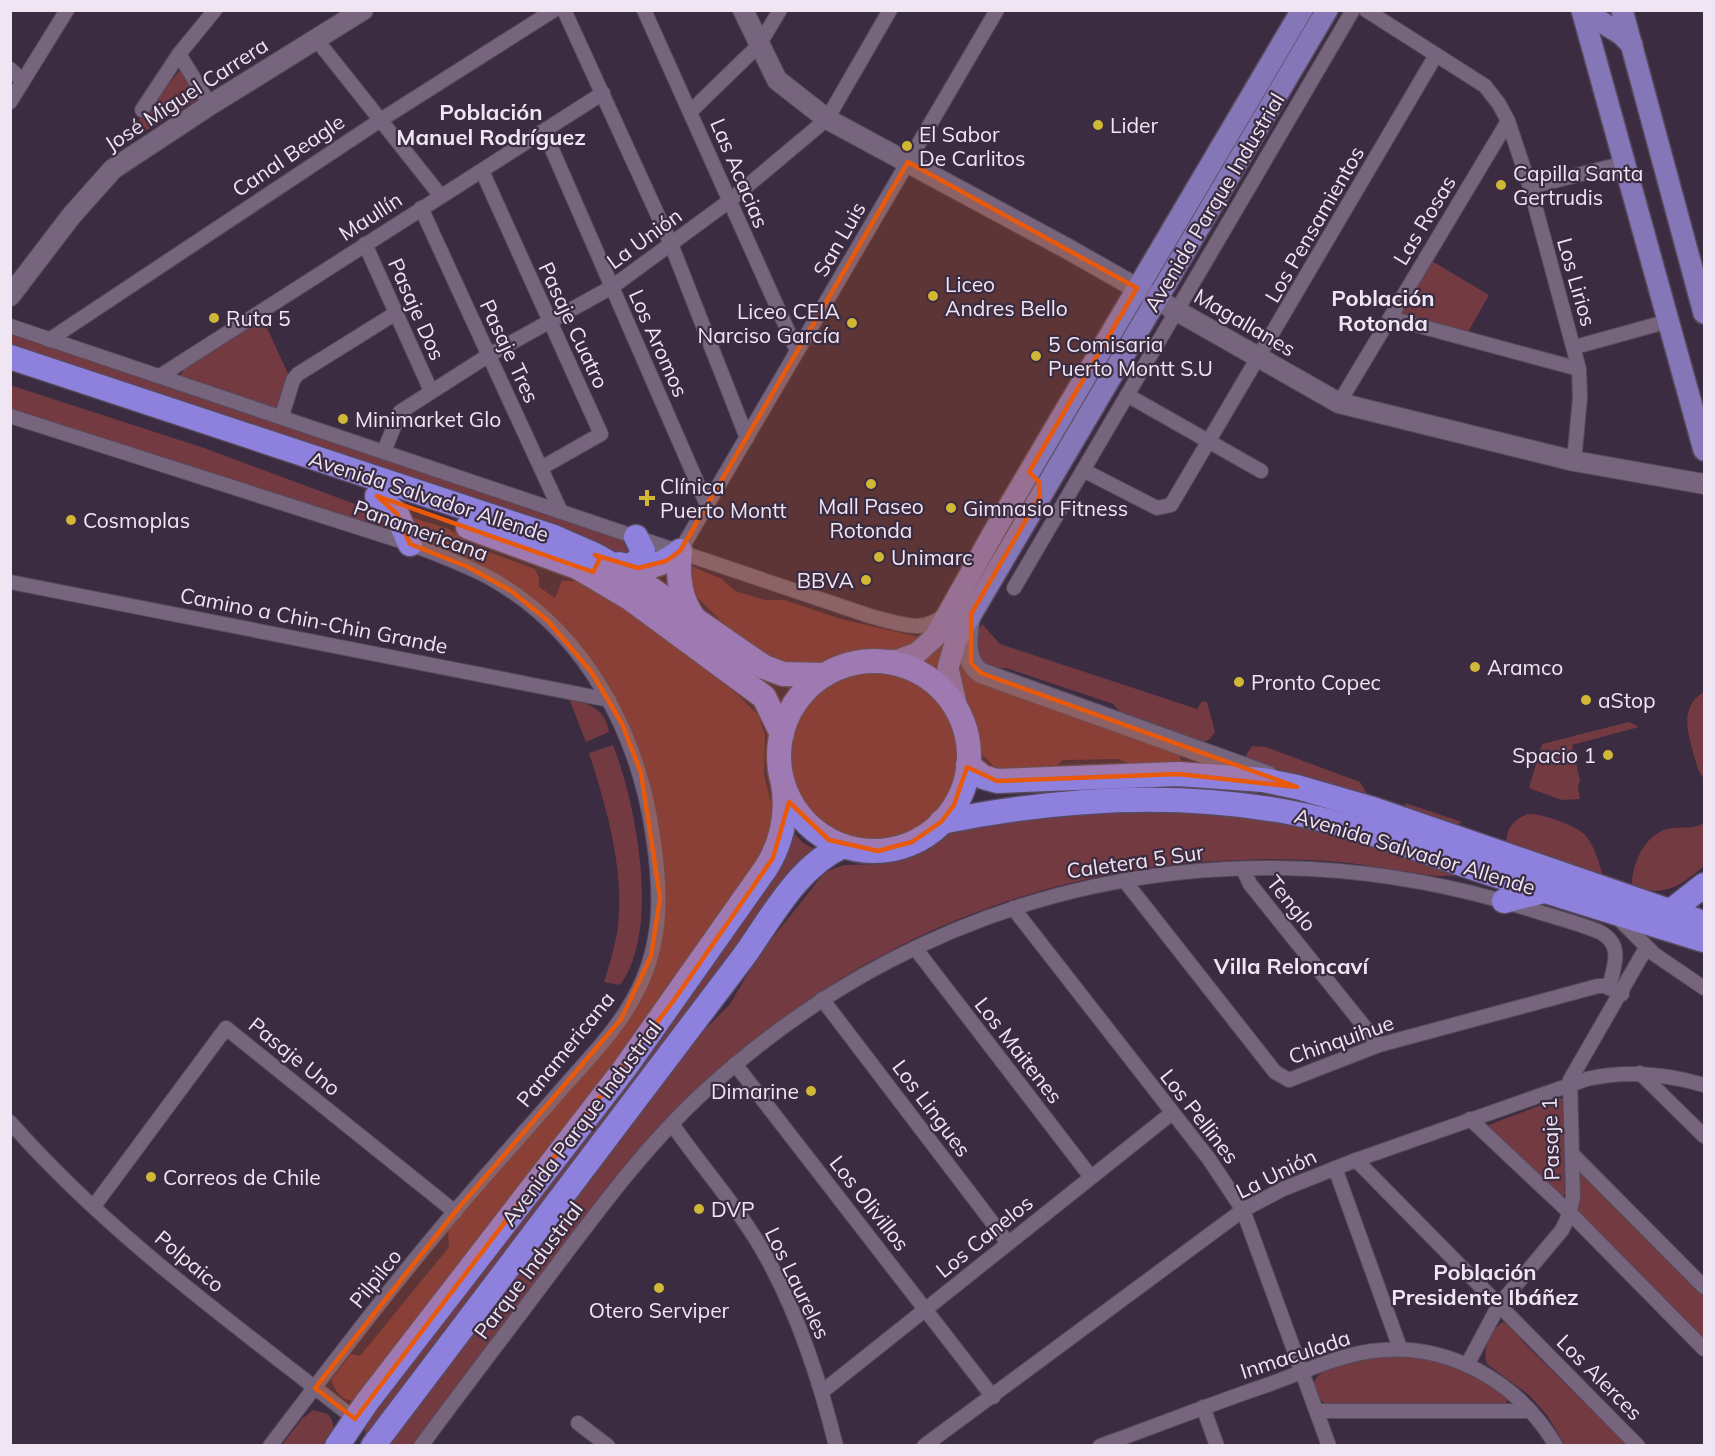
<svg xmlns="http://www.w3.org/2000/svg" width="1715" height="1456" font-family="Mulish,sans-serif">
	<rect width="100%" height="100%" fill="#3b2c41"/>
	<!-- green -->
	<g fill="#743a41">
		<path d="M183,70L199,99L142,133L137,128L141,115L154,103L179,71Z"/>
		<path d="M1430,260L1489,295L1468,332L1403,316L1401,313Z"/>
		<path d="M262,317L290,378L279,410L180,376L184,368Z"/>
		<path d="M10,334L635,543L626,558L572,534L11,348Z"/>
		<path d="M10,385L204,448L390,517L397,534L11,410Z"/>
		<path d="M407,516L449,529L473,546L535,569L539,578V587L555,598L562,581H581L620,603L737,694L758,715L765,734L764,775L774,814L770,845L665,1004L356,1401C341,1401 336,1392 331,1380L351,1354L360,1356L449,1247L448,1231L603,1051L664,917V882L652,795L631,730L611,689L552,617L417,541Z"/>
		<path d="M691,566L722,579L735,591L765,600H784L841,619L919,637L922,640L908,648L858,651L820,665L780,664L736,636L693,593L685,569Z"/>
		<path d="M976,585L941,670L920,659Z"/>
		<path d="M982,624L1000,644L1197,709L1202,701L1207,702L1215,732L1209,740L1200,743L1126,719L1113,704L1006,668L988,669L979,664L976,636Z"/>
		<path d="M961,653L963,660L1179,754L1181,761L1135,766L1118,759L1063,760L1054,768L997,770L982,754L975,719L956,681Z"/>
		<circle cx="873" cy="756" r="87"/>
		<path d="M1704,692V778C1697,772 1696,761 1693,752C1687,730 1680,706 1704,692Z"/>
		<path d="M562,697C584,702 605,706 609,732L586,742L570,701Z"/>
		<path d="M1629,722L1639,727L1572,745L1580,780L1578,787L1580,799L1562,800L1529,788L1542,744Z"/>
		<path d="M613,745C636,804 661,931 620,985L604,982C609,966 614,950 617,933C626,874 607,809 589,753Z"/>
		<path d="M1252,746L1266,747L1360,782L1369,798L1249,760L1246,755Z"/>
		<path d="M1405,803L1462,822L1455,826L1406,809Z"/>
		<path d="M1167,808L1312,824L1461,876C1450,875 1439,877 1429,875C1388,869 1348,861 1308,860C1048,850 823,949 648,1139C610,1180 578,1226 544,1270C501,1329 457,1387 413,1445L387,1446L690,1045L730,1004L759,955L825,872L844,865L881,864L906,859L945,833L975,821Z"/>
		<path d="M1528,814C1541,813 1576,825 1585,835C1596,847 1600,869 1606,884L1507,846C1504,831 1513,819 1528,814Z"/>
		<path d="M1704,823V866C1681,885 1662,900 1632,884C1632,862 1647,830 1673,828C1685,827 1693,829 1704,823Z"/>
		<path d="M789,827L802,842L819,852L366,1439L364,1423Z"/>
		<path d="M1559,1098L1563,1099L1565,1194L1562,1197L1486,1126Z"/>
		<path d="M1581,1174L1704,1296V1341L1576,1212Z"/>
		<path d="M1503,1322L1510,1325L1523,1342L1627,1445H1565L1547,1415L1529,1395L1487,1364C1482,1350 1490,1330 1503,1322Z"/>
		<path d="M1404,1355C1448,1361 1474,1370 1509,1399L1504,1405H1327L1317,1398L1314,1382C1324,1359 1381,1356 1404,1355Z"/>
		<path d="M313,1410L328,1414C338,1426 332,1434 324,1445L281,1446L302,1419Z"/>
	</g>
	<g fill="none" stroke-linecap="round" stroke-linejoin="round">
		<!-- street casing -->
		<g stroke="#574a5d" stroke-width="16">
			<g id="street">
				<path d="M564,10L671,244L747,438"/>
				<path d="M644,10L797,351"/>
				<path d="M1366,10L1485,86L1499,104L1508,121L1530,187L1579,369L1580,398L1574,461"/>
				<path d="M316,39L440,195"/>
				<path d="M10,69L23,81"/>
				<path d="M10,102L67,10"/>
				<path d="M210,105L179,54L215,10"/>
				<path d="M142,110L179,54"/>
				<path d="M691,111L759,45L780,10"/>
				<path d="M544,131L707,505"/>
				<path d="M482,171L601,434L541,468"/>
				<path d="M1530,187L1625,163"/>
				<path d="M421,208L561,512"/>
				<path d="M365,244L431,391"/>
				<path d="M1390,318L1579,369"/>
				<path d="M10,326L873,617C899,623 924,635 945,614"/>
				<path d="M49,340L379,121L554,10"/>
				<path d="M1575,347L1669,321"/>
				<path d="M160,376L603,93"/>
				<path d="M1127,395L1261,471"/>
				<path d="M1339,403L1508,121"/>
				<path d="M10,416L410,544C437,554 464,564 490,578C585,631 638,732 653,836C661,889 663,939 639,988C621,1026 590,1057 562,1089C527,1129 491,1169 456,1210C391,1286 331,1366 270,1446"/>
				<path d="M282,416L293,380L298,374L396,313"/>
				<path d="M384,451L400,412L489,355L612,287L728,202L827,119L890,10"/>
				<path d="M1083,470L1157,508L1171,505L1436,55"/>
				<path d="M680,551L997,10"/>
				<path d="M10,582L609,700"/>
				<path d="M1014,588L1353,10"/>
				<path d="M1243,869L1250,884L1379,1045"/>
				<path d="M1124,880L1275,1072L1289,1080L1379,1045L1598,986H1606L1622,994"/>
				<path d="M1013,908L1209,1159L1243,1210L1329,1446"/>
				<path d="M1618,918L1654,954L1704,988"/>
				<path d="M915,948L1091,1177"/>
				<path d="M822,999L1008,1243"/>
				<path d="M735,1064L993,1397"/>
				<path d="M1640,1073L1704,1136"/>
				<path d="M1470,1119L1570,1213L1704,1349"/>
				<path d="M10,1122C110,1236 237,1326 355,1419"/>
				<path d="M672,1124C700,1165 735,1203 760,1246C796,1307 819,1377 836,1446"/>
				<path d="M1574,1156L1704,1287"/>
				<path d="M1356,1160L1638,1446"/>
				<path d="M1335,1168L1400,1348"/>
				<path d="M94,1206L226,1028L455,1212"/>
				<path d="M1467,1365L1499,1305L1562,1230L1568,1217L1573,1197L1570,1080L1646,948"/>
				<path d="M823,1391L1172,1113"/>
				<path d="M1203,1407L1217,1446"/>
				<path d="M1317,1411H1530"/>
				<path d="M578,1423L608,1446"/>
				<path d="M421,1446C462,1390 504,1336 545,1281C595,1215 644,1147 705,1091C934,881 1236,816 1532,910C1554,917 1578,923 1600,932C1624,945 1614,966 1609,988"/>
				<path d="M924,1446L1243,1210L1283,1189L1356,1160L1587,1079C1627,1070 1666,1074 1704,1085"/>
				<path d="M1100,1446C1156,1426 1211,1404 1267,1385C1301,1373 1336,1356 1372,1351C1447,1341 1518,1381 1556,1446"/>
			</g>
		</g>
		<!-- secondary casing -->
		<g stroke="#574a5d" stroke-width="22">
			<g id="secondary">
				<path d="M743,10L777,80L827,119L1068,249L1339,403L1574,461L1704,484"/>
				<path d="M10,296L72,215L113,169L210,105L363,10"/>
				<path d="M970,617C967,636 963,661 981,673L1268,776"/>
			</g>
		</g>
		<!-- primary casing -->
		<g stroke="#574a5d" stroke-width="24">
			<g id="primary">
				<path d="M1582,10L1704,450"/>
				<path d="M1582,10L1621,34L1632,45"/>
				<path d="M1622,10L1704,313"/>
				<path d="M878,661L898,660L917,653L935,637L995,530L1302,10"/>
				<path d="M958,712L948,668L956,640L1327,10"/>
			</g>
		</g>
		<!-- highway casing -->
		<g stroke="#574a5d" stroke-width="27">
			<g id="highway">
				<path d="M10,357L554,537L595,555L632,576L764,667L783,674L824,675"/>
				<path d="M377,496L397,514L410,544"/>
				<path d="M468,527L577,567L631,599L764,697L782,734"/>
				<path d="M680,551C677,575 679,597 693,617"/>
				<path d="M619,564C644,571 660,567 680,551"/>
				<path d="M628,566L637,562L643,551L636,537"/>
				<circle cx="874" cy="756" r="95"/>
				<path d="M968,765L983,777L997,781L1178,774L1263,780L1297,787L1373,809L1704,923"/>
				<path d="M941,822C1054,799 1175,791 1288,812C1348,823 1405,845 1462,864C1543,891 1623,915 1704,940"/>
				<path d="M1504,901L1544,891"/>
				<path d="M1671,911L1704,885"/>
				<path d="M337,1446L367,1402L625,1068L766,868C783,841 788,814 783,783"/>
				<path d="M373,1446L744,956C772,917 797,867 843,846"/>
			</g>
		</g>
		<!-- street -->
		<use href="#street" stroke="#76657d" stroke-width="14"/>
		<!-- secondary -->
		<use href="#secondary" stroke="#76657d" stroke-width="20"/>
		<!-- primary -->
		<use href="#primary" stroke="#8476b7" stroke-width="21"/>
		<!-- highway -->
		<use href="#highway" stroke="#8d81dd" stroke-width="24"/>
	</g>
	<!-- marked area -->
	<path fill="#e8590c" fill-opacity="0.2" stroke="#e8590c" stroke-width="4.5" stroke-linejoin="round" d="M908,162L1137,288L1029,472L1039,482L1040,496L971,614V663L981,673L1297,787L1178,774L997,781L967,767L954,805L941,822L912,842L878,851L829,840L789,802L773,858L674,1000L355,1419L315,1388L455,1212L621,1019L651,956L660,898L641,773L622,724L592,673L547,620L511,591L468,567L410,544L397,514L377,496L593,572L600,558L595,555L638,568L666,561L680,551Z"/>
	<!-- markers -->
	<g fill="#d1b736" stroke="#3b2c41" stroke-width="2">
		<circle cx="1098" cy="125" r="6"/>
		<circle cx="907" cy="146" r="6"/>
		<circle cx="1501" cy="185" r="6"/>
		<circle cx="933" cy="296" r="6"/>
		<circle cx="214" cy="318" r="6"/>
		<circle cx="852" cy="323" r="6"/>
		<circle cx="1036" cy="356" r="6"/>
		<circle cx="343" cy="419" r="6"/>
		<circle cx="871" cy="484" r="6"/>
		<path d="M644 489h6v6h6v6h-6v6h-6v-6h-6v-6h6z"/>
		<circle cx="951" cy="508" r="6"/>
		<circle cx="71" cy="520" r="6"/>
		<circle cx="879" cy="557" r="6"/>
		<circle cx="866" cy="580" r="6"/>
		<circle cx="1475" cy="667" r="6"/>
		<circle cx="1239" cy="682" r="6"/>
		<circle cx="1586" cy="700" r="6"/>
		<circle cx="1608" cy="755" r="6"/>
		<circle cx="811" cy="1091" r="6"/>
		<circle cx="151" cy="1177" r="6"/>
		<circle cx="699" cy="1209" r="6"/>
		<circle cx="659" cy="1288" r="6"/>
	</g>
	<g text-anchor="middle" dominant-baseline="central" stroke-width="4.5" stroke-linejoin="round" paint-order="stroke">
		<!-- street labels -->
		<g font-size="21" fill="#efe5f3" stroke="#3b2c41">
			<text transform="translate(186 94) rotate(-33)">José Miguel Carrera</text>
			<text transform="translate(288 155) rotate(-34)">Canal Beagle</text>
			<text transform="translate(740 173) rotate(67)">Las Acacias</text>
			<text transform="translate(1214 202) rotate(-59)">Avenida Parque Industrial</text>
			<text transform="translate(370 216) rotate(-33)">Maullín</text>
			<text transform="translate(1424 220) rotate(-59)">Las Rosas</text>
			<text transform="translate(1314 224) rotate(-60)">Los Pensamientos</text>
			<text transform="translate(644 238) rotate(-36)">La Unión</text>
			<text transform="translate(839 239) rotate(-60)">San Luis</text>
			<text transform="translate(1577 282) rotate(74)">Los Lirios</text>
			<text transform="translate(417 309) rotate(66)">Pasaje Dos</text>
			<text transform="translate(1245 322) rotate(30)">Magallanes</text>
			<text transform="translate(574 325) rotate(65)">Pasaje Cuatro</text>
			<text transform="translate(659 343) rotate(66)">Los Aromos</text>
			<text transform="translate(510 351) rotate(65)">Pasaje Tres</text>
			<text transform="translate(429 496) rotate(18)">Avenida Salvador Allende</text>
			<text transform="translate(421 530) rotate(20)">Panamericana</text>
			<text transform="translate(314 620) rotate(11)">Camino a Chin-Chin Grande</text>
			<text transform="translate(1415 851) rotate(17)">Avenida Salvador Allende</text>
			<text transform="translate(1135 861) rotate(-8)">Caletera 5 Sur</text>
			<text transform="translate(1292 903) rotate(51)">Tenglo</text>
			<text transform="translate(1341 1039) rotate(-19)">Chinquihue</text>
			<text transform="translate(565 1049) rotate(-51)">Panamericana</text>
			<text transform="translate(1019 1050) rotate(52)">Los Maitenes</text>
			<text transform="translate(295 1056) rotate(39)">Pasaje Uno</text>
			<text transform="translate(932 1108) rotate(53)">Los Lingues</text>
			<text transform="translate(1200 1116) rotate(52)">Los Pellines</text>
			<text transform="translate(581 1123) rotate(-53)">Avenida Parque Industrial</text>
			<text transform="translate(1550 1139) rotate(-92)">Pasaje 1</text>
			<text transform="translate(1276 1173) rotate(-26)">La Unión</text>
			<text transform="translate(870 1203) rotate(52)">Los Olivillos</text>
			<text transform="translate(984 1236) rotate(-39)">Los Canelos</text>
			<text transform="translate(190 1261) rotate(40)">Polpaico</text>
			<text transform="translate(528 1270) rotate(-53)">Parque Industrial</text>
			<text transform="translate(375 1278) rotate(-51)">Pilpilco</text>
			<text transform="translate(798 1283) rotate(64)">Los Laureles</text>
			<text transform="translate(1295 1354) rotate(-18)">Inmaculada</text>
			<text transform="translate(1600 1377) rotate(45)">Los Alerces</text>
		</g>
		<!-- poi labels -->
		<g font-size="21" fill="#efe5f3" stroke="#3b2c41" text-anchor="start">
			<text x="1110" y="125">Lider</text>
			<text x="919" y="134">El Sabor<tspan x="919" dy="24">De Carlitos</tspan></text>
			<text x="1513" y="173">Capilla Santa<tspan x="1513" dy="24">Gertrudis</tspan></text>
			<text x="945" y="284">Liceo<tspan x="945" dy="24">Andres Bello</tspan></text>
			<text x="840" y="311" text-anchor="end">Liceo CEIA<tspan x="840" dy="24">Narciso García</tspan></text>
			<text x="226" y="318">Ruta 5</text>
			<text x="1048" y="344">5 Comisaria<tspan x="1048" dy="24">Puerto Montt S.U</tspan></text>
			<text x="355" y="419">Minimarket Glo</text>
			<text x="660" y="486">Clínica<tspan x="660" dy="24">Puerto Montt</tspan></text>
			<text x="871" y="506" text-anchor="middle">Mall Paseo<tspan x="871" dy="24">Rotonda</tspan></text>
			<text x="963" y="508">Gimnasio Fitness</text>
			<text x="83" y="520">Cosmoplas</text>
			<text x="891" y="557">Unimarc</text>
			<text x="854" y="580" text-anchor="end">BBVA</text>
			<text x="1487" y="667">Aramco</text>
			<text x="1251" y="682">Pronto Copec</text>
			<text x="1598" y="700">aStop</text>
			<text x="1596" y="755" text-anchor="end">Spacio 1</text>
			<text x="799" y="1091" text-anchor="end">Dimarine</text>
			<text x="163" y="1177">Correos de Chile</text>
			<text x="711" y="1209">DVP</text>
			<text x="659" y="1310" text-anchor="middle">Otero Serviper</text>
		</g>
		<!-- neighbourhood labels -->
		<g font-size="22" font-weight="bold" fill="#efe5f3" stroke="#3b2c41">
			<text x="491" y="112">Población<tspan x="491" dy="25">Manuel Rodríguez</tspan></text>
			<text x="1383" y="298">Población<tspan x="1383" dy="25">Rotonda</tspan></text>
			<text x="1291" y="966">Villa Reloncaví</text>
			<text x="1485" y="1272">Población<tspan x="1485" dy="25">Presidente Ibáñez</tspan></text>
		</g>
	</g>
	<!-- border -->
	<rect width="1715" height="1456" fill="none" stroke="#efe5f3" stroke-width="24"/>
</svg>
